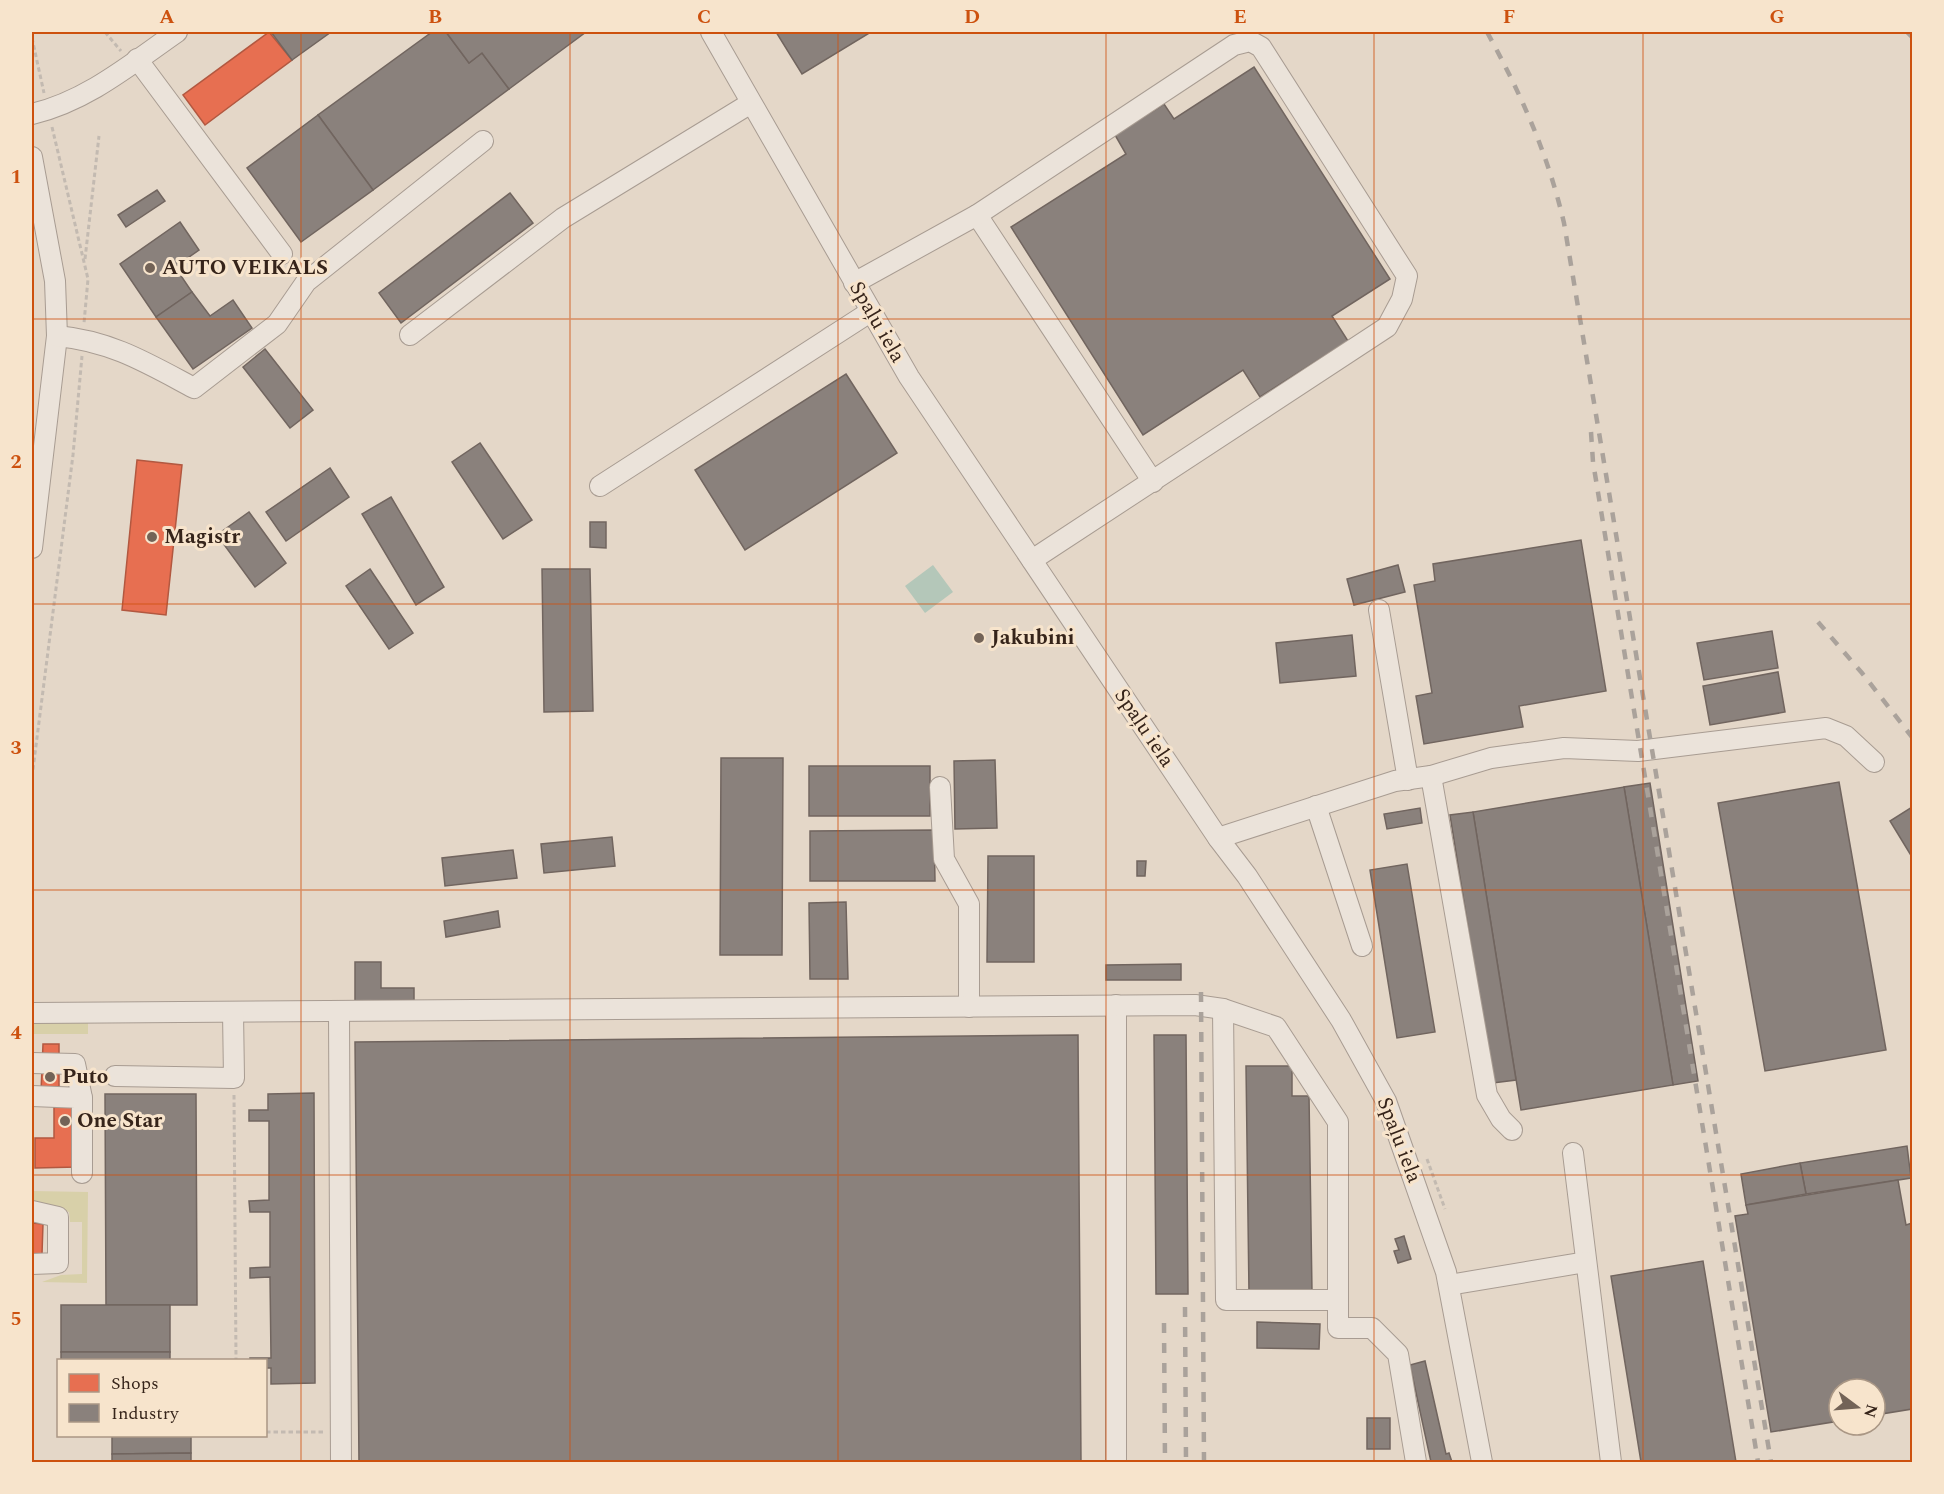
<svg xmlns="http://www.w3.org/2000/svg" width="1944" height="1494" font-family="Spectral,serif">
	<rect width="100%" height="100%" fill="#e4d7c8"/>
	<!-- green -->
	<g fill="#d8d0a9">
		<path d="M88,1020V1034H32V1022Z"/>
		<path d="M32,1191L88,1192L87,1283L42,1282L61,1275L82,1274V1222H70L69,1212L32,1201Z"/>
	</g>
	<!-- water -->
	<path fill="#b4c7b9" d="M933,565L953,592L925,613L905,586Z"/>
	<!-- shops -->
	<g fill="#e76f51" stroke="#b25840" stroke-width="1.5">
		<path d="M269,32L292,60L205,125L183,95Z"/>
		<path d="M137,460L182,465L166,615L122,610Z"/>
		<path d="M43,1044H59V1092H41Z"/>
		<path d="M54,1104H76L77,1167L35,1168V1138H54Z"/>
		<path d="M32,1223L43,1224L42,1254H32Z"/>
	</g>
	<!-- industry -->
	<g fill="#8a817c" stroke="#71655f" stroke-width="1.5">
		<path d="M271,32H331L292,60Z"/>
		<path d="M432,32H446L469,63L482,53L509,89L373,190L318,115Z"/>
		<path d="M446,32H586L509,89L482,53L469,63Z"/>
		<path d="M776,32H871L802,74Z"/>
		<path d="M1254,67L1390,279L1332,316L1348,341L1260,397L1243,370L1143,435L1011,227L1126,154L1115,135L1164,104L1174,119Z"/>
		<path d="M318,115L373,190L301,242L247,168Z"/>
		<path d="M157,190L165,201L126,227L118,215Z"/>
		<path d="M510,193L533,223L401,323L379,293Z"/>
		<path d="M180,222L199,250L175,267L192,292L156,317L120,264Z"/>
		<path d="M192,292L210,316L233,300L252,328L193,369L156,317Z"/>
		<path d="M265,349L313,410L290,428L243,367Z"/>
		<path d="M846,374L897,453L745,550L695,470Z"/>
		<path d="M480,443L532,520L503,539L452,462Z"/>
		<path d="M330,468L349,497L286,541L266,512Z"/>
		<path d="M391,497L444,587L416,605L362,514Z"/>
		<path d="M249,512L286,563L255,587L217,535Z"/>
		<path d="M590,522H606V548L590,547Z"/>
		<path d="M1581,540L1606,691L1519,706L1523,727L1424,744L1416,696L1432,693L1414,585L1435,581L1433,564Z"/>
		<path d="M1398,565L1405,592L1354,605L1347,579Z"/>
		<path d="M370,569L413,633L389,649L346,586Z"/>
		<path d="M542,569H590L593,711L544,712Z"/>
		<path d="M1772,631L1778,668L1704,680L1697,643Z"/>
		<path d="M1352,635L1356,676L1280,683L1276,643Z"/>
		<path d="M1778,672L1785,712L1710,725L1703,686Z"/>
		<path d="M721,758H783L782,955H720Z"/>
		<path d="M995,760L997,828L955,829L954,761Z"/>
		<rect x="809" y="766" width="121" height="50"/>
		<path d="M1839,782L1886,1050L1765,1071L1718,803Z"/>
		<path d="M1650,783L1698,1081L1673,1085L1624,787Z"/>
		<path d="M1624,787L1673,1085L1521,1110L1473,812Z"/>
		<path d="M1912,807V857L1890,821Z"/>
		<path d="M1420,808L1422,823L1387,829L1384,814Z"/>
		<path d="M1473,812L1516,1080L1493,1083L1450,815Z"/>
		<path d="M934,830L935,881H810V831Z"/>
		<path d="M612,837L615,866L544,873L541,844Z"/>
		<path d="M513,850L517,878L445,886L442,858Z"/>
		<path d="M988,856H1034V962H987Z"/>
		<path d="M1137,861H1146L1145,876H1137Z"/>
		<path d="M1407,864L1435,1032L1397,1038L1370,870Z"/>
		<path d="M846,902L848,979H810L809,903Z"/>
		<path d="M498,911L500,927L446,937L444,921Z"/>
		<path d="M355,962H381V988H414V1000L355,1001Z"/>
		<path d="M1181,964V980H1106V965Z"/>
		<path d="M1078,1035L1081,1462H359L355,1042Z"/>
		<path d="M1154,1035H1186L1188,1294H1156Z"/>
		<path d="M1246,1066H1292V1096H1309L1312,1292L1249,1293Z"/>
		<path d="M314,1093L315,1383L271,1384V1368H266V1360H250V1358H271L270,1277L250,1278V1268L270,1267V1212H250L249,1201L269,1200V1121H249V1110H268V1094Z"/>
		<path d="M105,1094H196L197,1305H106Z"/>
		<path d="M1907,1146L1911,1178L1806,1194L1800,1163Z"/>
		<path d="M1800,1163L1806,1194L1746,1205L1741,1174Z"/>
		<path d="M1898,1180L1906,1225L1912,1223V1409L1875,1415V1389H1839V1421L1771,1432L1735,1216L1748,1214L1746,1205Z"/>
		<path d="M1404,1236L1411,1259L1398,1263L1394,1251L1399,1250L1395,1239Z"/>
		<path d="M1703,1261L1736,1462H1641L1611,1276Z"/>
		<rect x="61" y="1305" width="109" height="47"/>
		<path d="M1257,1322L1320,1324L1319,1349L1257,1348Z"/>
		<rect x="61" y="1352" width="109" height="8"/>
		<path d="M1425,1361L1446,1454L1449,1453L1452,1462H1431L1410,1365Z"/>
		<rect x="1367" y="1418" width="23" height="31"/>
		<path d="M112,1436H191V1453L112,1454Z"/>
		<path d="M191,1453V1462H112V1454Z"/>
	</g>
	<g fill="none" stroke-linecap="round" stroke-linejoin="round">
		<!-- minor casing -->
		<g stroke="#a89c92" stroke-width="22">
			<g id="minor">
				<path d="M711,32L909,377L1218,838L1247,876L1341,1020L1386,1101L1446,1272L1482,1462"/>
				<path d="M137,59L282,254"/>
				<path d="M32,114C87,101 131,64 177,32"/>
				<path d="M32,157L55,281L57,336L32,548"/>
				<path d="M977,215L1153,482"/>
				<path d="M854,283L977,215L1234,45L1250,41L1261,47L1407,276L1402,299L1387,327L1032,560"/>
				<path d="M410,335L563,218L751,103"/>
				<path d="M57,336C111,341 147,363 194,388L277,324L306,282L483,141"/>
				<path d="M600,486L870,312"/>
				<path d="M1379,610L1408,780"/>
				<path d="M1431,776L1487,1095L1501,1119L1512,1130"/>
				<path d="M940,787L944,859L969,904V1007"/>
				<path d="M1316,806L1362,946"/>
				<path d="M1218,838L1395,781L1431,776L1491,758L1564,748L1638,751L1826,728L1846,736L1874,762"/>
				<path d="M1116,1005V1462"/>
				<path d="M1223,1009L1226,1300H1338V1328H1372L1398,1354L1416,1462"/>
				<path d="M339,1012L341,1462"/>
				<path d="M32,1013L1195,1005L1223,1009L1276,1027L1338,1122V1300"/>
				<path d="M32,1063L75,1064L82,1098"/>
				<path d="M115,1076L234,1078L233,1012"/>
				<path d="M32,1096L82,1098V1173"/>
				<path d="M1573,1153L1611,1462"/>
				<path d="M32,1211L58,1217V1263L32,1264"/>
				<path d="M1449,1285L1586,1262"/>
			</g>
		</g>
		<!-- path -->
		<g stroke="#c3bab1" stroke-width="3" stroke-dasharray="4.5 3" stroke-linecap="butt">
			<path d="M105,32L121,51"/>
			<path d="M32,38L44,93"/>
			<path d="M52,127L88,279L84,323"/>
			<path d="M85,259L99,136"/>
			<path d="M32,284V310"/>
			<path d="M32,777L73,455L82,356"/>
			<path d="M234,1095L236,1360"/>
			<path d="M1427,1159L1445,1209"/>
			<path d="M266,1432H324"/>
		</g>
		<!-- minor -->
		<use href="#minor" stroke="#ebe3da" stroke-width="20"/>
		<!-- rail -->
		<g stroke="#aaa29b" stroke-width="4.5" stroke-dasharray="10 10" stroke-linecap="butt">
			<path d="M1487,32C1521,94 1548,154 1564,223L1771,1462"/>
			<path d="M1907,32L1912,37"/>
			<path d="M1591,432L1593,462L1758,1462"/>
			<path d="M1818,622L1862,673L1912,737"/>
			<path d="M1201,992L1204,1462"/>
			<path d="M1185,1307L1186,1462"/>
			<path d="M1164,1323L1165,1462"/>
		</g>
	</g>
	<!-- grid -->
	<path fill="none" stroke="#cd510e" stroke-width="1.5" stroke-opacity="0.55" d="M301,32V1462M570,32V1462M838,32V1462M1106,32V1462M1374,32V1462M1643,32V1462M32,319H1912M32,604H1912M32,890H1912M32,1175H1912"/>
	<!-- markers -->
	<g fill="#736357" stroke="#f7e4cc" stroke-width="2">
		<circle cx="150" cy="268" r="6"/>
		<circle cx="152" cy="537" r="6"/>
		<circle cx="979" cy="638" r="6"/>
		<circle cx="50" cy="1077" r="6"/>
		<circle cx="65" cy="1121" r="6"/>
	</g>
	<g text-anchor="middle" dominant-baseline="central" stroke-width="6" stroke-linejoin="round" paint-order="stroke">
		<!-- poi labels -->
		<g font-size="21" font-weight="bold" fill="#36241a" stroke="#f7e4cc" text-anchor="start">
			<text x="162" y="268">AUTO VEIKALS</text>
			<text x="164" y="537">Magistr</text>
			<text x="991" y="638">Jakubini</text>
			<text x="62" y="1077">Puto</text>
			<text x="77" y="1121">One Star</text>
		</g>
		<!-- street labels -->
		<g font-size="21" fill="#36241a" stroke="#f7e4cc">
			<text transform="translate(877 322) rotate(60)">Spaļu iela</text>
			<text transform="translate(1144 728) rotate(56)">Spaļu iela</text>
			<text transform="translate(1399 1140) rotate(69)">Spaļu iela</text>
		</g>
	</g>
	<!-- border -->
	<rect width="1944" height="1494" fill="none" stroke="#f7e4cc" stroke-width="66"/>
	<!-- legend -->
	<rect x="57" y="1359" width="210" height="78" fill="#f7e4cc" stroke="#aa9785" stroke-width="1.5"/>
	<rect x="69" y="1374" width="30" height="18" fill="#e76f51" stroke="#aa9785" stroke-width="1.5"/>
	<text x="111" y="1389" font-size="18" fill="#36241a">Shops</text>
	<rect x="69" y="1404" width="30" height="18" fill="#8a817c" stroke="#aa9785" stroke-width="1.5"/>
	<text x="111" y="1419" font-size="18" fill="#36241a">Industry</text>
	<!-- north arrow -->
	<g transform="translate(1857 1407) rotate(106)"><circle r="28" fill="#f7e4cc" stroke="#aa9785" stroke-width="1.5"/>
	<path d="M0-4.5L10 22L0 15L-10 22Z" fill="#736357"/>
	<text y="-9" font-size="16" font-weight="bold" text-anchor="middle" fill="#36241a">N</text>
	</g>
	<rect x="33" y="33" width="1878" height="1428" fill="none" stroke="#cd510e" stroke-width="2"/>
	<g font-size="20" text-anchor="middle" font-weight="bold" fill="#cd510e">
		<text x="167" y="23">A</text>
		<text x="435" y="23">B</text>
		<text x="704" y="23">C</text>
		<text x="972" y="23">D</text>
		<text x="1240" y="23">E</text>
		<text x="1509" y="23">F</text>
		<text x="1777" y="23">G</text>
		<text x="16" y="183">1</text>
		<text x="16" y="468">2</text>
		<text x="16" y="754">3</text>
		<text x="16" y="1039">4</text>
		<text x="16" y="1325">5</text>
	</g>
</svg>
